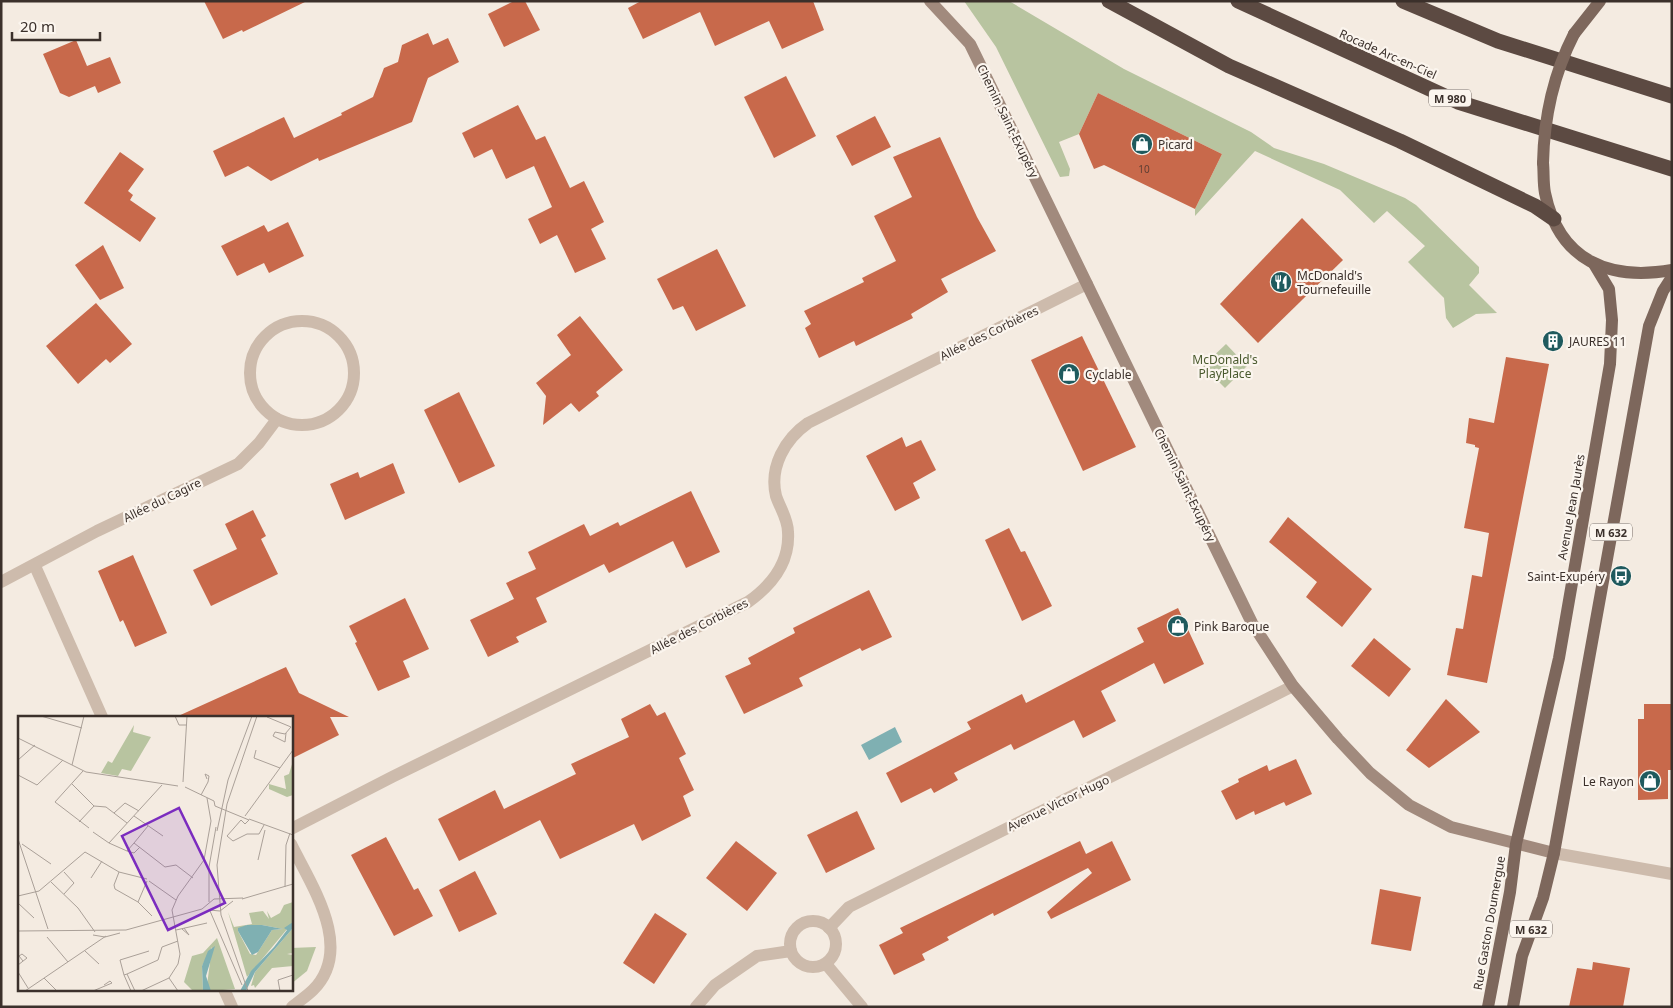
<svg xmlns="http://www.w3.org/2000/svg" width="1673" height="1008" font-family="'Noto Sans',sans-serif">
	<rect width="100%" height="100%" fill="#f4ebe1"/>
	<!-- green -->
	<g fill="#b8c4a0">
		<path d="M964,1H1009L1124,69L1251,132L1274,148L1324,164L1405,198L1416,205L1479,267V273L1469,285L1497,313L1476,314L1453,328L1446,318L1444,298L1408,262L1425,246L1387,211L1374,223L1340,190L1255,151L1195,216V209L1222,154L1098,93L1079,134L1059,142L1070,169L1069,176L1060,177L996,47Z"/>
		<path d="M1226,344L1247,366L1225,388L1203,366Z"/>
		<path d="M316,947L307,971L291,984V948Z"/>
	</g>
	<!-- water -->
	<path fill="#7fb0b2" d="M895,727L902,742L869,760L861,745Z"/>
	<!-- building -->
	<g fill="#c8694b">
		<path d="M204,1H307L243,32L242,30L223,39Z"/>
		<path d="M514,1H525L540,30L504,47L488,14Z"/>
		<path d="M641,1H813L824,30L782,49L769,21L715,46L700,12L643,39L628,8Z"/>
		<path d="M428,33L433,45L448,38L459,62L428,78L412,122L319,161L318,158L271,181L248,166L225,177L213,151L284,117L294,138L342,115L341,113L373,97L384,68L398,62L402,45Z"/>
		<path d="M76,40L87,66L110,57L121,83L98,93L95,86L69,97L60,93L43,54Z"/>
		<path d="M786,76L816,136L774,158L744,97Z"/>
		<path d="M1098,93L1222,154L1195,209L1104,165L1094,169L1079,134Z"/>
		<path d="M518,105L536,140L545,136L570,188L584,181L604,222L591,229L606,259L575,273L557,235L540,244L528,219L552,207L534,166L506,179L492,149L474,158L462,133Z"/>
		<path d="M875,116L891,147L852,166L836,136Z"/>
		<path d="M940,137L977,217L996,251L941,279L948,292L911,314L913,318L856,346L854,341L819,358L805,328L811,324L804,311L864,282L862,278L896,261L874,216L912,197L893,157Z"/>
		<path d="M120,152L144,169L128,191L133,195L130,200L156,218L140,242L84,203Z"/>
		<path d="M1302,218L1343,260L1258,343L1220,304Z"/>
		<path d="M288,222L304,256L269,273L264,263L237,276L221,246L264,225L268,232Z"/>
		<path d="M103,245L124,288L100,300L75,265Z"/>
		<path d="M717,249L746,306L696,331L683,306L673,310L657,279Z"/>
		<path d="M96,303L132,344L110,363L106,359L78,384L46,346Z"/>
		<path d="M580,316L623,370L596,392L599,396L579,412L571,403L543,425L546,396L536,383L571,355L557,335Z"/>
		<path d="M1082,336L1136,447L1083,471L1031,360Z"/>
		<path d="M1506,357L1549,364L1487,683L1447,675L1456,628L1463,629L1472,575L1482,577L1489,533L1464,528L1479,448L1475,447V445L1466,443L1469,418L1494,423Z"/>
		<path d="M459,392L495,466L459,483L424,410Z"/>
		<path d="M902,437L906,447L921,440L936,470L913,483L920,498L895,511L866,456Z"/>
		<path d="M393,463L405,493L345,520L330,484L358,472L360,478Z"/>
		<path d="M691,491L720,552L686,568L673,541L609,573L604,564L536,598L547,622L516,637L519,642L488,657L470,620L514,599L506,583L536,569L528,552L584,524L590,536L618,522L620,526Z"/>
		<path d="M253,510L266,536L261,539L278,574L211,606L193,570L237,549L225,524Z"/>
		<path d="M1288,517L1372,589L1342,627L1306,597L1317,582L1269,542Z"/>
		<path d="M1009,528L1021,552L1025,551L1052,606L1022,621L985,540Z"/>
		<path d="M133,555L167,633L135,647L123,620L120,622L98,571Z"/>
		<path d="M869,590L892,637L862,651L860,648L799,678L803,686L744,714L725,676L751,664L748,658L795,633L793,628Z"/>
		<path d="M405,598L429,649L403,661L410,677L378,691L355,643L357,642L349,626Z"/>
		<path d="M1178,608L1204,664L1164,684L1154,663L1101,691L1116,721L1083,738L1074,720L1014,750L1011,744L954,773L958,780L934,793L931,788L901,803L886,773L971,729L967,722L1022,694L1026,703L1144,642L1137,628Z"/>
		<path d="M1374,638L1411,669L1389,697L1351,666Z"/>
		<path d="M286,667L299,693L349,717H330L339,735L291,759V717H176Z"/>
		<path d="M1446,699L1480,732L1429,768L1406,750Z"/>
		<path d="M650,704L657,716L665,712L686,754L679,758L694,790L683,796L691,816L642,841L634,824L560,859L540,820L459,861L438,819L495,790L504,809L576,774L571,764L629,737L621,719Z"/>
		<path d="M1644,704H1672V770H1668V799L1638,800V719H1644Z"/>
		<path d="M1296,759L1312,794L1286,806L1284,802L1255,815L1254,811L1236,820L1221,791L1239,782L1238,779L1267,765L1269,771Z"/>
		<path d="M857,811L875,849L826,873L807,835Z"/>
		<path d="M386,837L414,890L418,888L433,916L394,936L351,855Z"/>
		<path d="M736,841L777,873L747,911L706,878Z"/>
		<path d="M1080,841L1086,854L1112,841L1131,880L1051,919L1047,912L1092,873L1088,868L994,916L993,913L947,937L949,940L922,954L925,960L894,975L879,945L903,933L900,928Z"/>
		<path d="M475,871L497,914L459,932L439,890Z"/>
		<path d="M1380,889L1421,897L1411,951L1371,944Z"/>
		<path d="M655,913L687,934L654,984L623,963Z"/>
		<path d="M1593,962L1630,968L1623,1007H1569L1577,968L1592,970Z"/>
	</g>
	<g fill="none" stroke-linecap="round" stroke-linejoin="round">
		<!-- street -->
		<g stroke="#cdbbac" stroke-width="12">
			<circle cx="302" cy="373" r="52"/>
			<path d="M35,566L102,717"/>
			<path d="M1,582L97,531L238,464L259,443L277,419"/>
			<path d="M291,829L392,777L748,602C772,585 790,563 788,532C788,519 780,508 776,496C769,467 785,439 808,423L1087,284"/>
			<path d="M291,844C311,885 355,948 313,990C307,996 299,1001 292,1007"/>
			<path d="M1554,853L1672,874"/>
			<circle cx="813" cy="944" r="23"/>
			<path d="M829,928L849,907L1293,686"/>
			<path d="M826,964L862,1007"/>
			<path d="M224,989L232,1007"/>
			<path d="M696,1007L715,985L757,956L791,951"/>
		</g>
		<!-- secondary -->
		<path stroke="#a18a7d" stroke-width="12" d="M930,1L970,44L1252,623L1293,686L1338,739L1370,773L1409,805L1451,827L1554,853"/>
		<!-- primary -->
		<g stroke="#7d675c" stroke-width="12">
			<path d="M1574,34L1600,1"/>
			<path d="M1543,163C1544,172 1543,183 1545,193C1559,261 1609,281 1672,270"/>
			<path d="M1488,1007L1510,892L1516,844L1559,658L1610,364L1612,320L1609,289L1594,264"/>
			<path d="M1513,1007L1522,956L1543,898L1554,853L1649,326L1663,291L1672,277"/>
		</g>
		<!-- highway -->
		<g stroke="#5c4a42" stroke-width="15">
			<path d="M1109,1L1229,66L1400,141L1535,206L1554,219"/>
			<path d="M1238,1L1458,102L1672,169"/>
			<path d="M1403,1L1498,41L1672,96"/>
		</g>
		<!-- primary-bridge -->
		<path stroke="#7d675c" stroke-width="12" d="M1543,163C1544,116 1553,75 1574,34"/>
	</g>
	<!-- icons -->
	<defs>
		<g id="shop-disc" transform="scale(1.125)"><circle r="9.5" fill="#1f5a5e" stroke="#fbf5ee"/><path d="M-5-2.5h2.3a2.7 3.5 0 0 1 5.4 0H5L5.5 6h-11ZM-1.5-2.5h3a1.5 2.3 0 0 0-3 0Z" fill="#fff"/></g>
		<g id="restaurant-disc" transform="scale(1.125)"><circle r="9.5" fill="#1f5a5e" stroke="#fbf5ee"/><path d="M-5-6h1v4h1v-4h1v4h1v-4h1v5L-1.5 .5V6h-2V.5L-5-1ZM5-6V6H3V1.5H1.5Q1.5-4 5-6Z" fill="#fff"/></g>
		<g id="building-disc" transform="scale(1.125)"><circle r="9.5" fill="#1f5a5e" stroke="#fbf5ee"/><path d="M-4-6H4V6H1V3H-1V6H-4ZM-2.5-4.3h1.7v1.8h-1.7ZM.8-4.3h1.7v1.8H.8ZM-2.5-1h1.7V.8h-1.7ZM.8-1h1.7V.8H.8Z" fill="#fff"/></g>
		<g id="bus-disc" transform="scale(1.125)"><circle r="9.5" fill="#1f5a5e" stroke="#fbf5ee"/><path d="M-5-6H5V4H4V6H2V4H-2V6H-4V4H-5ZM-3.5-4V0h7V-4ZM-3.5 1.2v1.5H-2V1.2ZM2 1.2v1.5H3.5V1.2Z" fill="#fff"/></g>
	</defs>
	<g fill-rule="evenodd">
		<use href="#shop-disc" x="1142" y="144"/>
		<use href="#restaurant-disc" x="1281" y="282"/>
		<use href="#building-disc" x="1553" y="341"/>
		<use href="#shop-disc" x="1069" y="374"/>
		<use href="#bus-disc" x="1621" y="576"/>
		<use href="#shop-disc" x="1178" y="626"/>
		<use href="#shop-disc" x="1650" y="781"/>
	</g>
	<g text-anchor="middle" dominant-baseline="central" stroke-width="4.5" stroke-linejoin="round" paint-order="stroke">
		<!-- number labels -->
		<g font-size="10" fill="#5e3e33">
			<text x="1144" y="169">10</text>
		</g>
		<!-- shield labels -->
		<g fill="#fbf5ee" stroke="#756b66" stroke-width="1">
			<rect x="1429" y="89.5" width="42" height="17" rx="4"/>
			<rect x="1590" y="523.5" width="42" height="17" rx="4"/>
			<rect x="1510" y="920.5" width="42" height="17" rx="4"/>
		</g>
		<g font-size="11" font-weight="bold" fill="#3b302b">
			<text x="1450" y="98">M 980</text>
			<text x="1611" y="532">M 632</text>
			<text x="1531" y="929">M 632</text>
		</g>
		<!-- street labels -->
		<g font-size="12" fill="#3b302b" stroke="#fbf5ee">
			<text transform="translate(1388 54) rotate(24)">Rocade Arc-en-Ciel</text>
			<text transform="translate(1008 121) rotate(64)">Chemin Saint-Exupéry</text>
			<text transform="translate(989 333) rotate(-26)">Allée des Corbières</text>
			<text transform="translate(1185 485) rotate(64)">Chemin Saint-Exupéry</text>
			<text transform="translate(162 500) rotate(-26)">Allée du Cagire</text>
			<text transform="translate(1571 507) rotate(-80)">Avenue Jean Jaurès</text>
			<text transform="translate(699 626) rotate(-27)">Allée des Corbières</text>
			<text transform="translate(1058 803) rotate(-26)">Avenue Victor Hugo</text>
			<text transform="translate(1489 923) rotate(-80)">Rue Gaston Doumergue</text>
		</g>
		<!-- poi labels -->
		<g font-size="12" fill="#3b302b" stroke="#fbf5ee" text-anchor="start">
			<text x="1158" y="144">Picard</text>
			<text x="1297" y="275">McDonald's<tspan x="1297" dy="14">Tournefeuille</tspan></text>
			<text x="1569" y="341">JAURES 11</text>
			<text x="1085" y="374">Cyclable</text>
			<text x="1605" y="576" text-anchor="end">Saint-Exupéry</text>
			<text x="1194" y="626">Pink Baroque</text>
			<text x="1634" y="781" text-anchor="end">Le Rayon</text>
		</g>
		<!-- park labels -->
		<g font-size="12" fill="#4a5a2e" stroke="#fbf5ee">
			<text x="1225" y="359">McDonald's<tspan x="1225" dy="14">PlayPlace</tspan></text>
		</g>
	</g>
	<!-- overview -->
	<g transform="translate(18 716)">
		<rect width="275" height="275" fill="#f4ebe1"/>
		<path d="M116,9L115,16L133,21L113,55L104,53L100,60L83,57L90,45L94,47ZM275,45V79L269,81L251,73V68L268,73L266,60L271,58ZM275,186V206L229,261L210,196L216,211L234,208L231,197L245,195L251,203L249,195L253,202L262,197L266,189ZM229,209H244L265,213L254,214L238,239L232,238L220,215ZM275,212V237L269,238L275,239V250L254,252L237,272L236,269L233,270L237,256ZM199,222L217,273L193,275L189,269L194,231L184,250L185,275H175L166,266L174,240L185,237Z" fill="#b8c4a0" fill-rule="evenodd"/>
		<path d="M275,206V212L237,256L228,275H222L233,255L256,231L269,214L266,212ZM229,209H244L265,213L254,214L240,236L234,239L220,215V212ZM197,230L188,260L193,275H185L184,250L190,235Z" fill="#7fb0b2"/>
		<path fill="none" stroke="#aaa098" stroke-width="1" d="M23,0L64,12M157,0L161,9H169M249,1L273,11M268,17L267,26L255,20L257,16L267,18L273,11M0,22L68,56L160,70M238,34L236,42L262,52M0,44L17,29M54,49L66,0M65,55L37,86L71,112M0,59L19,69L45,44M165,66L169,0M54,68L76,90M144,69L91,127L109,135L116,127L147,151L158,149L175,162M167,71L196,85L197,90M183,79L190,66L191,60L187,58L189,63M76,90L88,91L109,107M197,90L231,104L227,108L223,104M96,97L107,87L121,95M116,100L145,120M227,100L275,34M231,103L275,119M223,104L209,120L215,125L229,118H241L246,109M61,106L76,90M199,115L210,64L234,0M75,116L91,127M0,123L30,213M116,127L130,110M4,128L33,148M109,135L116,137L122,131M240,144L247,114M46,156L56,167L46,178M101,156L96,169L97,173L120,186L134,200M73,162L84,145M131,165L158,184M33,166L60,192L77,216M267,171L268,129L272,117M0,180L21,175L67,136L101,156L129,163M224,183L275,168M120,186L129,165M191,186V151L198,111M0,187L16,202M191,194L202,195L215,185M192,195L224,269M164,213L171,219L166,212M158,214L189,207M0,215L108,214L184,193L196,183L225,182M75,219L87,221L102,217M29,221L50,246M67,235L81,248M0,249L9,242L4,238L1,240L5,245M0,256L10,272M109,258L140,244L144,231L160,225M109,258L106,259L102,244L131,235M109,258L117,275M106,259L113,275M26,262L39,275M151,262L160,275M7,275L88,220M75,275L94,267L92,265L86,269M123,275L151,262L160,248L162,238L154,194L160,180L186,144L193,105L189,82M230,275L203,199L199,149L209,88L239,0M262,275L260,264L275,259"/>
		<path fill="#7b2cbf" fill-opacity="0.15" stroke="#7b2cbf" stroke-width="2.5" d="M161,92L207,187L150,214L104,120Z"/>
		<rect width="275" height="275" fill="none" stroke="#3b302b" stroke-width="2.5"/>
	</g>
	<!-- border -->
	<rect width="1673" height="1008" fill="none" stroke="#3b302b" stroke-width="5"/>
	<!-- scale -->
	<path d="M12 32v8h88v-8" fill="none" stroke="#3b302b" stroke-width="2.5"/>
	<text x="20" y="32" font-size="15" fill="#3b302b" stroke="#fbf5ee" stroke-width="4" paint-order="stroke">20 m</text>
</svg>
